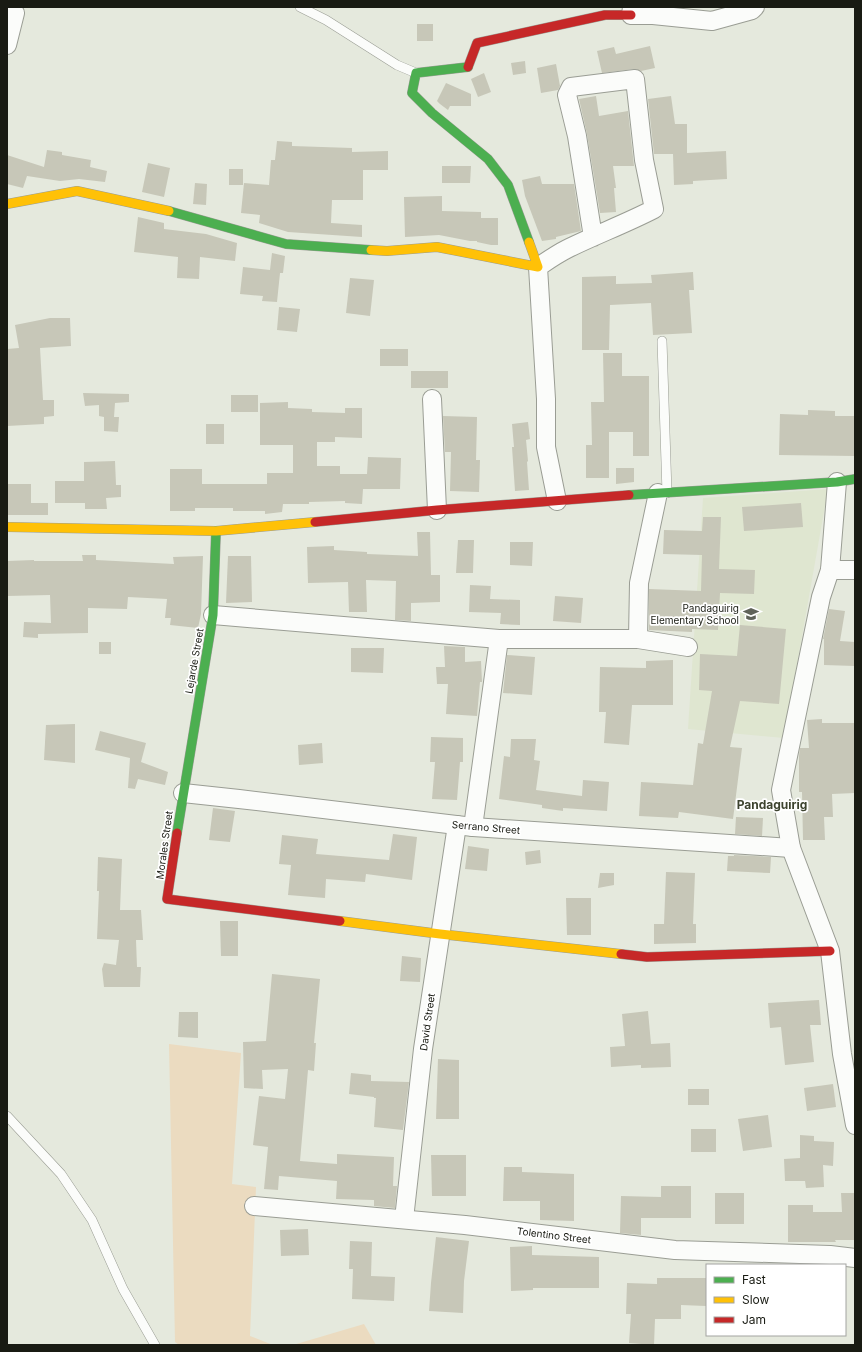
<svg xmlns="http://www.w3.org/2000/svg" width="862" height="1352" font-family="Inter,sans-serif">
	<rect width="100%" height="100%" fill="#e5e9dd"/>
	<!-- built -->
	<path fill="#dfe6d0" d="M828,489L784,738L688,729L703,498Z"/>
	<!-- green -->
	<g fill="#ebdbc0">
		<path d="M169,1044L241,1053L232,1184L256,1187L250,1336L273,1345H179L175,1342Z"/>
		<path d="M364,1324L376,1345H293Z"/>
	</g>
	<!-- building -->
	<g fill="#c7c7b8">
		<rect x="417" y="24" width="16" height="17"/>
		<path d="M650,46L655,68L641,71L634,69L602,73L597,51L614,47L616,54Z"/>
		<path d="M525,61L526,73L513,75L511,63Z"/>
		<path d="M556,64L560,86L558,90L541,93L537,68Z"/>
		<path d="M484,73L491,92L478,97L471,79Z"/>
		<path d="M446,83L471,94V106H450L448,110L440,104L437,101Z"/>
		<path d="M596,96L599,116L628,111L634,166H613L616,188H614L616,212L600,213L587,134L579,99Z"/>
		<path d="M671,96L675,124H687V153L726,151L727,179L693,181V184L674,185L673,154H654L648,99Z"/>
		<path d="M277,141L292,142V146L352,148V152L388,151V170H363V200H332L331,223L362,225V237L288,232L259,223L260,215L241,213L244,183L269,185L271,160H275Z"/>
		<path d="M47,150L62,152V155L91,160L90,167L107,171L105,182L79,179L60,181L27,176L23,188L7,184V155L44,167Z"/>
		<path d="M148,163L170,168L164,197L142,192Z"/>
		<path d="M442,166H471L470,183H442Z"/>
		<rect x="229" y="169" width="14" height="16"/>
		<path d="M540,176L542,184H574L581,231L556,237V239L542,241L525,196L522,180Z"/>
		<path d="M195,183L207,184L206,205L193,204Z"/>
		<path d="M442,196V211L481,212V218H498V245H491L477,242V241H470L439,235L405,237L404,197Z"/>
		<path d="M138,217L164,223V229L206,234L237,243L235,261L200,257L199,279L177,278L178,257L134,252Z"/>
		<path d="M272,253L285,256L283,273H280L277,302L262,301L263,296L240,294L243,267L270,270Z"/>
		<path d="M693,272L694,290H689L692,333L653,335L651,303L610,305L609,350H582V277L616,276V284L652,283L651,275Z"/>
		<path d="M350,278L374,280L370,316L346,313Z"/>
		<path d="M279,307L300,309L297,332L277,330Z"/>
		<path d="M50,318H70L71,346L40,348L43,400H54V416L44,417V424L7,426V349L19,348L15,325Z"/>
		<rect x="380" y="349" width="28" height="17"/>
		<path d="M603,353H622V376H649V456H633V432H609V478H586V445H592L591,402H604Z"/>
		<rect x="411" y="371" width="37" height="17"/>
		<path d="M83,393L129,394V402L115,403L114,417H119L118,432L104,431V417L99,416V405L85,406Z"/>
		<rect x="231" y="395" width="27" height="17"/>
		<path d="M288,402V408L312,409V412L345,413V408H362V438L335,437V442H317V466H340V474H367L368,457L401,458L400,489H363L362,504L345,503V501L309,502V504H283L282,512L265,514V511H233V508H195V511H170V469H202V484H267V473H293V445H260V403Z"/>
		<path d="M808,410L835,411V416H855V456L779,455L780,414L808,415Z"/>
		<path d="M443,416L477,417L476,460H480L479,492L450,491L451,452H445Z"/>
		<path d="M528,422L530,439L526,440L528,461L527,462L529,490L515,491L512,447H514L512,424Z"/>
		<rect x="206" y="424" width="18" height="20"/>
		<path d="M115,461L116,485H121V497L106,498L107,509H85V503H55V481H84V462Z"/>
		<path d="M616,468H634V482L616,484Z"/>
		<path d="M7,484H31V503H48V515H7Z"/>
		<path d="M801,503L803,527L744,531L742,507Z"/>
		<path d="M703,517H721L719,569L755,570L754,594L720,593L718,630L692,629V632L649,630V589L701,591L702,555L663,554L664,530L702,531Z"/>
		<path d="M417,532H430L431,575H440V602L411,603V621L395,620L396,581L366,580L367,612H349L348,582L308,583L307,547L334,546V550L367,552V554L418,556Z"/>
		<path d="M458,540H474L473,573H456Z"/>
		<path d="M510,542H533L532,566L510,565Z"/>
		<path d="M82,555H96V560L174,564L173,557L203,556L201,614L198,628L170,625L171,618H165L167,599L128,597L127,609L88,608V633L38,634V638L23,637L24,622L51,623L50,595L7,596V561L34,560V561H83Z"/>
		<path d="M228,556H251L252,602L226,603Z"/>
		<path d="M470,585L491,586L490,599L520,600V625L500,624L501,613L469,612Z"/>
		<path d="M555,596L583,598L581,623L553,621Z"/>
		<path d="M829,609L845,611L840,641L855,642V666L824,665V639H823Z"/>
		<path d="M740,625L786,629L779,704L740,701L730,747L742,748L733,819L679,812L678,818L639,816L641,782L693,785L698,743L703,744L712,691L699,690L700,654L737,656Z"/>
		<rect x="99" y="642" width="12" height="12"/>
		<path d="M444,646L465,647V662L481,661L482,682H480L477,716L446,714L448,684H437L436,667H445Z"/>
		<path d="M351,648H384L383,673L351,672Z"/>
		<path d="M507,655L535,657L532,695L503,693Z"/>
		<path d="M673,660V705H632L629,745L604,743L606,712H599L600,667L646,668V661Z"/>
		<path d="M822,719V723H855V793L832,794L833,817H824L825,840H803L802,792H799V756L800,748H809L807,720Z"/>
		<path d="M75,724V763L44,760L46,725Z"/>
		<path d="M100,731L146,743L141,762L168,772L165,785L138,779L135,789L128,788L130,758L95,750Z"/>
		<path d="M431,737L463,738V762H460L457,800L432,799L435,762H430Z"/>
		<path d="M511,739H536L534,760L540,761L536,790L582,796L583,780L609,782L607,811L563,808V811L542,808V805L499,799L504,756L510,757Z"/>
		<path d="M322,743L323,763L299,765L298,745Z"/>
		<path d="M213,808L235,811L230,842L209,840Z"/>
		<path d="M736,817L763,818L762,836L735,834Z"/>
		<path d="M393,834L417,837L412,880L366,874L365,882L326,879L325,898L288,895L291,865L279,864L282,835L318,839L316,854L389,860Z"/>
		<path d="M468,846L489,849L487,871L465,869Z"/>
		<path d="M540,850L541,863L526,865L525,852Z"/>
		<path d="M734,855L771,857L770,873L727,871L728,856H734Z"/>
		<path d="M98,857L122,859L120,910H141L143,940H136L137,967H141L140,987H104L102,969L104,963L116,965L119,940L97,939L99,891H97Z"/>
		<path d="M666,872L695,873L693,924H696V943L654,944V924H664Z"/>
		<path d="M600,873H614V885L598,888Z"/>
		<path d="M566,898H591V935H567Z"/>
		<path d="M220,921H238V956H221Z"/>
		<path d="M402,956L421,958L420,982L400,981Z"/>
		<path d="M272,974L320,979L314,1043H316L314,1071L308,1070L300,1161L337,1164V1154L394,1157L393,1186H397L395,1208L374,1206V1200L336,1199L337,1181L279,1176L278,1190L264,1189L268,1147L253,1145L259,1096L285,1099L288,1069L262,1070L263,1089L244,1088L243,1042L266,1041Z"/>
		<path d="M819,1000L821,1025H810L814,1062L785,1065L781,1027L770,1028L768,1003Z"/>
		<path d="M648,1011L651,1044L670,1043L671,1067L641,1068V1065L611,1067L610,1047L625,1046L622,1014Z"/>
		<path d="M179,1012H198V1038L178,1037Z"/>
		<path d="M438,1059L459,1060V1119H436Z"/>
		<path d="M351,1073L371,1075V1081L409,1082L403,1130L374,1127L376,1098H374V1097L349,1094Z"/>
		<path d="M833,1084L836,1107L807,1111L804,1088Z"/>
		<rect x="688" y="1089" width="21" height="16"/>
		<path d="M768,1115L772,1147L743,1151L738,1119Z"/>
		<rect x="691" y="1129" width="25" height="23"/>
		<path d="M800,1135L814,1136V1141L834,1142L833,1166L823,1165L824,1187L806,1188L805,1181H785L784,1159L800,1158Z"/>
		<path d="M431,1155H466V1196H432Z"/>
		<path d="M504,1167H522V1172L574,1174V1221L540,1220V1201H503Z"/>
		<path d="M661,1186H691V1218H641V1235L620,1233L621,1196L661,1197Z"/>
		<rect x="715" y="1193" width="29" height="31"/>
		<path d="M841,1193H855V1240H835L836,1242H788V1205H813V1212H842Z"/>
		<path d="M308,1229L309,1255L281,1256L280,1230Z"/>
		<path d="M436,1237L469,1241L464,1281L463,1313L429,1311L431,1283Z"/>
		<path d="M350,1241L372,1242L371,1276L395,1277L394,1301L352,1299L353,1269H349Z"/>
		<path d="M532,1246V1255L599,1257V1288H533V1290L511,1291L510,1247Z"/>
		<path d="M657,1278H707L706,1306L681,1305V1319H655L654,1345L629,1343L631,1314H626L627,1283L657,1284Z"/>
	</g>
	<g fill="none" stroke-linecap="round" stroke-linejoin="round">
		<!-- lane casing -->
		<g stroke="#9a9d94" stroke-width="10">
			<g id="lane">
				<path d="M300,7L326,20L397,65L416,73"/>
				<path d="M662,341L667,493"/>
				<path d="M7,1116L61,1174L92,1220L123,1289L155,1345"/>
			</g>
		</g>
		<!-- street casing -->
		<g stroke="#9a9d94" stroke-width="20">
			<g id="street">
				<path d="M632,7L631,15H653L712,21L752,10L755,7"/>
				<path d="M7,45L15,13L10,7"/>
				<path d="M432,399L437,510"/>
				<path d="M837,482L830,570L821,597L781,790L791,848L830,951L842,1054L855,1125"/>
				<path d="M557,501L546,447V399L538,267C547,261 557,254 567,249C595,235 625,224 654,209L644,160L635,79L571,87L567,95L577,136L593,237"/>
				<path d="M830,570H855"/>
				<path d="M213,615L499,639H638L688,647"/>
				<path d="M638,639L639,583L658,493"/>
				<path d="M183,793L239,799L473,827L791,848"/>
				<path d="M473,827L499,639"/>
				<path d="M254,1206L465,1225L675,1250L830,1255L855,1258"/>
				<path d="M404,1219L423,1049L457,825"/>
			</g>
		</g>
		<!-- fast casing -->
		<g stroke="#9a9d94" stroke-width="10">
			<g id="fast">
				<path d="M468,67L416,73L412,93L432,113L488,159L508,185L529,242"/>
				<path d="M169,211L286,244L371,250"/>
				<path d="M629,495L837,482L855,479"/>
				<path d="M177,833L213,615L216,531"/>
			</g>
		</g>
		<!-- slow casing -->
		<g stroke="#9a9d94" stroke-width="10">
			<g id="slow">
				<path d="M7,204L77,191L169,211"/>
				<path d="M371,250L387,251L437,247L538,267L529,242"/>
				<path d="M7,527L216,531L315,522"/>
				<path d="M340,921L440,934L621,954"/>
			</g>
		</g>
		<!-- jam casing -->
		<g stroke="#9a9d94" stroke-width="10">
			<g id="jam">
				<path d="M468,67L477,43L605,15H631"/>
				<path d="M315,522L437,510L629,495"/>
				<path d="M177,833L167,899L340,921"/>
				<path d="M621,954L647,957L830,951"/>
			</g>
		</g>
		<!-- lane -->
		<use href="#lane" stroke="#fbfcfa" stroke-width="9"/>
		<!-- street -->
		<use href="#street" stroke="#fbfcfa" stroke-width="18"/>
		<!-- fast -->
		<use href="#fast" stroke="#4caf50" stroke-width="9"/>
		<!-- slow -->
		<use href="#slow" stroke="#ffc107" stroke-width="9"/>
		<!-- jam -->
		<use href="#jam" stroke="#c62828" stroke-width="9"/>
	</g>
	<!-- icons -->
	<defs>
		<g id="school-bare" transform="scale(1.2)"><path d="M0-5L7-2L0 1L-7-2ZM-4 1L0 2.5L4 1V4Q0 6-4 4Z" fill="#60635a" stroke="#fff" stroke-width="2.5" paint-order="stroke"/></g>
	</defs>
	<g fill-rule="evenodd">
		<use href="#school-bare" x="751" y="614"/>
	</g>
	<g text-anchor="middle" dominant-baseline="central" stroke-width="3.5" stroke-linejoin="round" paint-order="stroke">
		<!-- poi labels -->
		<g font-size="10" fill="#191b13" stroke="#fff" text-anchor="end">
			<text x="739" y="608">Pandaguirig<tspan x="739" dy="12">Elementary School</tspan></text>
		</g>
		<!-- street labels -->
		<g font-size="10" fill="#191b13" stroke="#fff">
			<text transform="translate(194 661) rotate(-80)">Lejarde Street</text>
			<text transform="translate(486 827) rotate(5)">Serrano Street</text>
			<text transform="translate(164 845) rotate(-82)">Morales Street</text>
			<text transform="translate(427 1022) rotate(-82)">David Street</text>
			<text transform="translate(554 1235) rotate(7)">Tolentino Street</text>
		</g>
		<!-- quarter labels -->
		<g font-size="12" font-weight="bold" fill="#3d432f" stroke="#fff">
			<text x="772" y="804">Pandaguirig</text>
		</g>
	</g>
	<!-- border -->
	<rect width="862" height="1352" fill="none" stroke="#191b13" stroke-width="16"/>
	<!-- legend -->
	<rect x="706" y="1264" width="140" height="72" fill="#ffffff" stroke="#a3a4a1"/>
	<rect x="714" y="1277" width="20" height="6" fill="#4caf50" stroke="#a3a4a1"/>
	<text x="742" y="1284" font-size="12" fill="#191b13">Fast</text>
	<rect x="714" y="1297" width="20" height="6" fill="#ffc107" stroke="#a3a4a1"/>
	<text x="742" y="1304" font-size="12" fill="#191b13">Slow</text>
	<rect x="714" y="1317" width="20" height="6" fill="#c62828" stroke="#a3a4a1"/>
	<text x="742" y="1324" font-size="12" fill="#191b13">Jam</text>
</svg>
